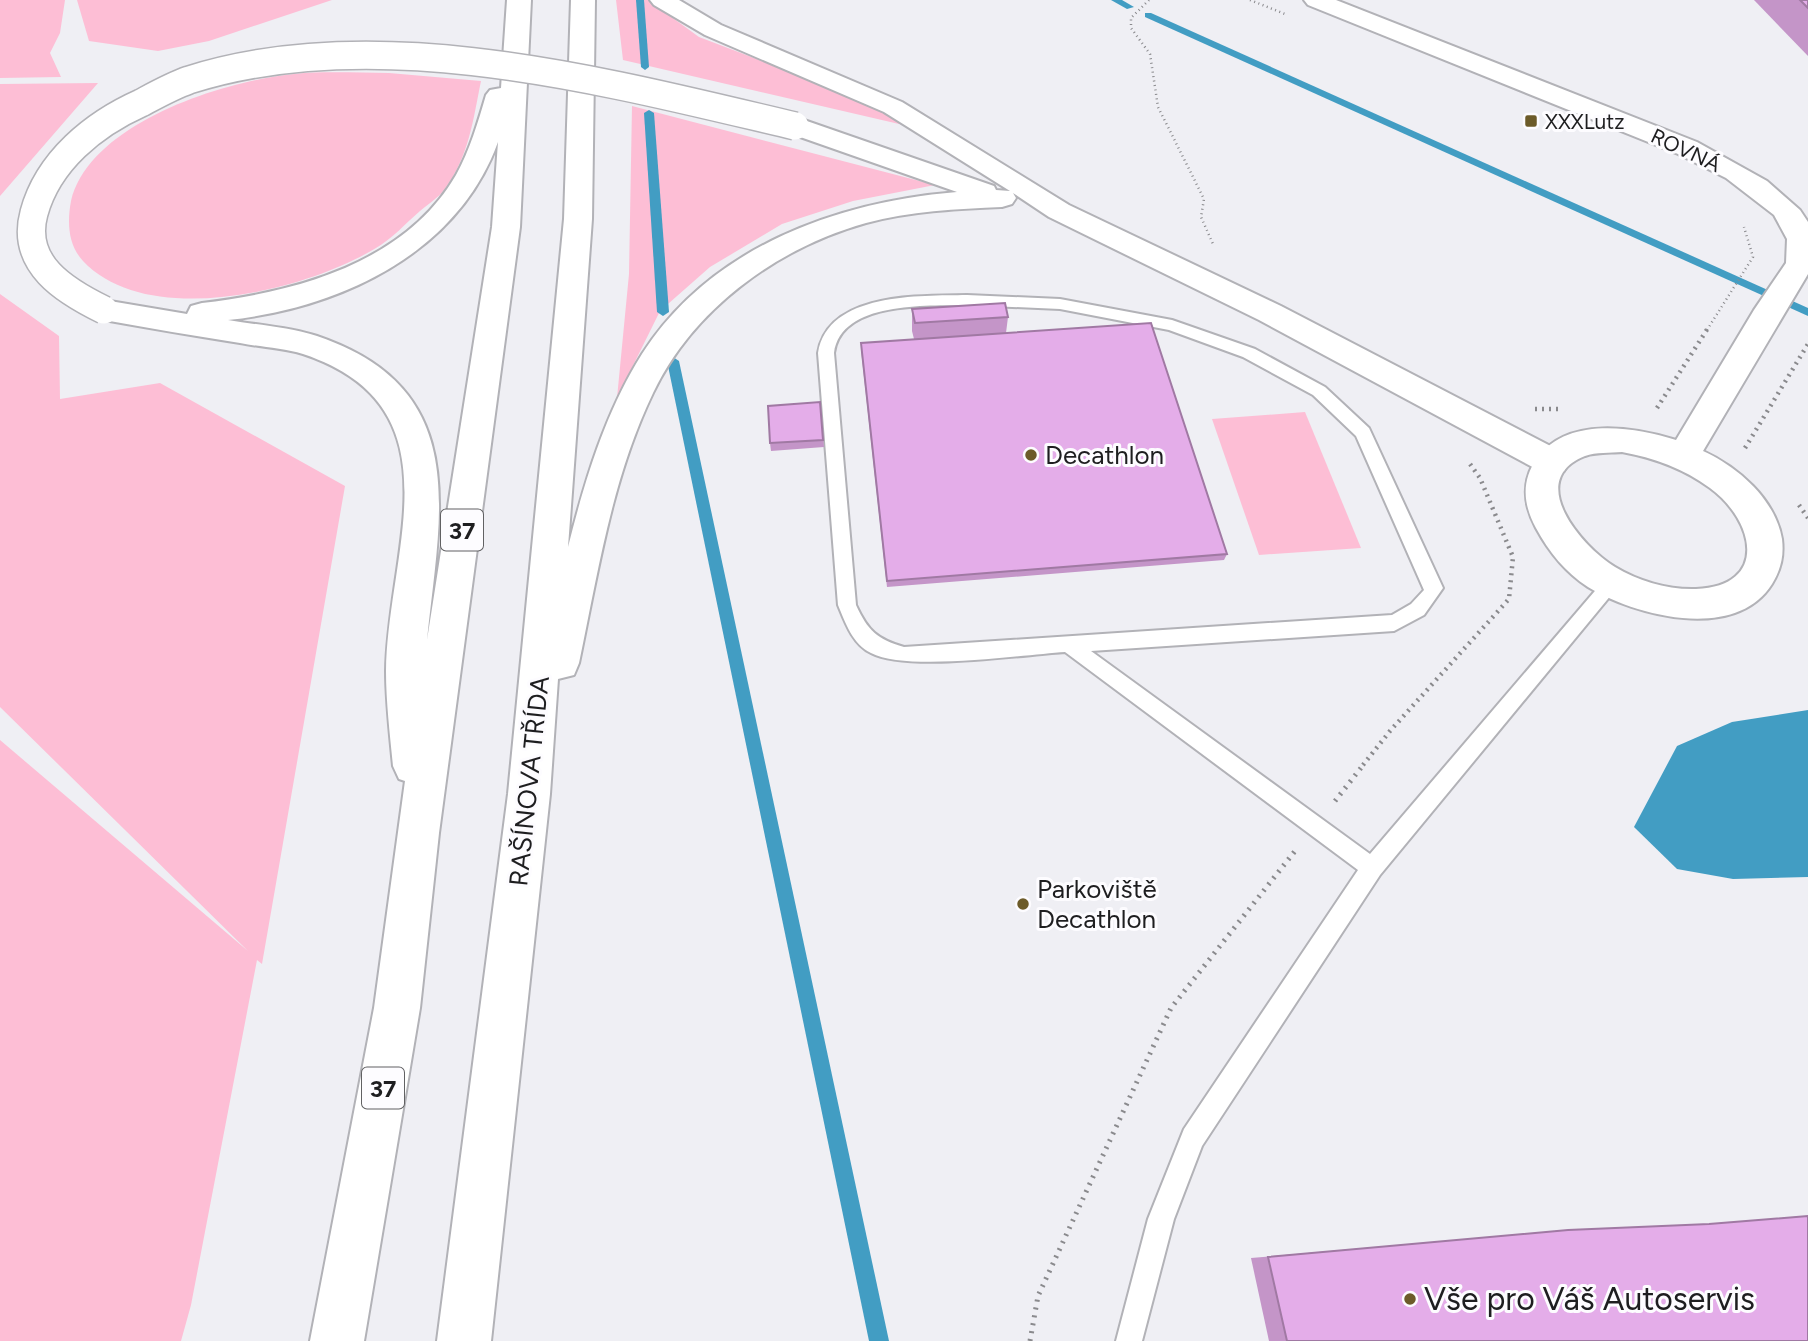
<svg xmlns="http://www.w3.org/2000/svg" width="1808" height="1341" font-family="Figtree,sans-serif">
	<rect width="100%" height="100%" fill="#efeff4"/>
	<!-- green -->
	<g fill="#fdbed5">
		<path d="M0,0H65L60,33L50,53L61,77L0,78Z"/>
		<path d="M77,0H332L209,41L158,51L89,41Z"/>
		<path d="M616,0H648L699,37L865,100L912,127L623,60Z"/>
		<path d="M389,73L481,81C473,120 469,157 444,190C438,198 428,204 420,211C406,223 392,239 376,248C305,291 148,330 83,261C68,245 67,222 71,201C90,123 223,81 294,74C325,71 357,73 389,73Z"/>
		<path d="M98,83L0,196V84Z"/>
		<path d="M632,106L935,185L853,201L782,224L710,267L660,311L617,398L629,274Z"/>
		<path d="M0,294L59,336L60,399L160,383L345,486L262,964L257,960L191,1305L181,1341H0V740L248,951L0,707Z"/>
		<path d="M1305,412L1361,548L1259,555L1212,419Z"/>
	</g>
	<!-- water -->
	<path fill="#429dc3" d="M1808,710V877L1733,879L1677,869L1634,827L1677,746L1732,722Z"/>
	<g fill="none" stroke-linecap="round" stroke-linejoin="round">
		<!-- stream -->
		<g fill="#429dc3" fill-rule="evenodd">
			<path d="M636,0H644L649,67L645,70L641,67Z"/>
			<path d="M1111,0H1122L1134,7L1127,9Z"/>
			<path d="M1145,13H1151L1808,308V316L1145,17Z"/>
			<path d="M649,110L654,113L669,312L663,316L657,312L644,113Z"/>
			<path d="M673,357L679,361L889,1341H869L667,361Z"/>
		</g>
		<!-- lane casing -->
		<g stroke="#b2b2b7" stroke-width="4">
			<path id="lane" d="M967,295L1060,299L1172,320L1255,349L1325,387L1369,428L1443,588L1424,615L1394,631L1091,651L1370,854L1606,578L1612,576L1618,578L1621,583L1380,875L1202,1146L1174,1219L1142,1341H1116L1148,1219L1184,1129L1358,870L1065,652C1020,655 907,672 871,653C853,645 845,622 838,605L818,353C828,292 920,296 967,295ZM967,305L1060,309L1169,330L1243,357L1313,395L1356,436L1424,590L1411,604L1392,615L904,647C877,639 868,631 856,605L834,353C841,301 927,306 967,305Z"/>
		</g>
		<!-- street casing -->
		<g stroke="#b2b2b7" stroke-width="4">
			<path id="street" d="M1304,0H1336L1697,142L1767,181L1800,210L1808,222V274L1703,451C1738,467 1775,499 1782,539C1784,556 1781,569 1772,584C1736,642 1635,616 1588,587C1565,572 1549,552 1536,528C1523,504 1521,481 1537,458C1568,416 1634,427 1676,440L1754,310L1786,263L1787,239L1774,215L1726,178L1678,154L1308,5ZM1622,452C1654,458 1683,468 1710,488C1755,521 1769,586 1696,589C1668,590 1638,581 1615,567C1582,547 1524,480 1585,456C1596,452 1610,453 1622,452Z"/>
		</g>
		<!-- primary casing -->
		<g stroke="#b2b2b7" stroke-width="4">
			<g id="primary">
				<path d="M507,0H531L520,227L439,833L420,1008L364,1341H310L374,1008L405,781L399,779L393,766C390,735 386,702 386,671C387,552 462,407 303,354C283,348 260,347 240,343C195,336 149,328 104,320L93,317L89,310L93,303L104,300L187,314L191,306L202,303C296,292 405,263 456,175C470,150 478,122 486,95L490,90L501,88ZM498,142L492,227L427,640C440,511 473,389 317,336C289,327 257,325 228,320C340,308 457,254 498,142Z"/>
				<path d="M571,0H595L592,219L568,547C585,480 605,413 642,354C711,247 836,202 957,192L786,132L782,126L786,120L795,118L804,120L994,186L996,190L1010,191L884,112L705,35L654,5L650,0H679L721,25L902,102L1069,205L1281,306L1564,453L1569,462L1564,471L1552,475L1540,471L1259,320L1049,217L1013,193L1016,198L1012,204L1002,207C957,209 910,211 866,223C777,248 693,309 653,393C612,478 598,572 579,663L574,675L558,679L550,794L491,1341H437L508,794L564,219Z"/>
			</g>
		</g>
		<!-- path-far2 -->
		<g stroke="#8a8a8d" stroke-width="2.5" stroke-dasharray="1 3.5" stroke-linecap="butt">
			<path d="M1149,0L1131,18V28L1150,54L1158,107L1204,199L1201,217L1213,244"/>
			<path d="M1250,0L1285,14"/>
			<path d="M1707,330L1753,257L1744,227"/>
		</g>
		<!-- path-far1 -->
		<g stroke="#8a8a8d" stroke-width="4.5" stroke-dasharray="2 5" stroke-linecap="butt">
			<path d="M1657,408L1708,328"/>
			<path d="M1535,409H1562"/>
			<path d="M1745,448L1808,344"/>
			<path d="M1799,505L1808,518"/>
			<path d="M1363,765L1390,731L1509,599L1513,557L1480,478L1470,464"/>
		</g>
		<!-- path -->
		<g stroke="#8a8a8d" stroke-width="5" stroke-dasharray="2 6" stroke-linecap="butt">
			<path d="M1335,801L1364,764"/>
			<path d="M1030,1341L1038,1296L1171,1008L1295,851"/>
		</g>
		<!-- lane -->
		<use href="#lane" fill="#fff" fill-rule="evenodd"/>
		<!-- street -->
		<use href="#street" fill="#fff" fill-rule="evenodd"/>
		<!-- primary -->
		<use href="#primary" fill="#fff" fill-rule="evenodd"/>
		<!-- primary-bridge casing -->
		<g stroke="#b2b2b7" stroke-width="30" stroke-linecap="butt">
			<path id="primary-bridge" d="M104,310C65,291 20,264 34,213C48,161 94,124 141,103C156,95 172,86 189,80C377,20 608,82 795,126"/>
		</g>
		<!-- primary-bridge -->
		<use href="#primary-bridge" stroke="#fff" stroke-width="27"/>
	</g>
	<!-- wall -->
	<g fill="#c495c8">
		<path d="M1754,0H1808V56Z"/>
		<path d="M912,309L1008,317L1006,333L1227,554L1224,560L887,587L861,350L914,339L912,331Z"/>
		<path d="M820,402L824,447L771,451L770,443Z"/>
		<path d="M1537,1233L1808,1341H1269L1251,1258Z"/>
	</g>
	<!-- building -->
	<g fill="#e4ade9" stroke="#a079a3" stroke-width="2">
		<path d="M1800,0H1808V8Z"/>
		<path d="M1005,303L1008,317L915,323L912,309Z"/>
		<path d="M1151,323L1227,554L887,581L861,343Z"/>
		<path d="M820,402L823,440L770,443L768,406Z"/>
		<path d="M1808,1216V1341H1287L1268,1257L1568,1230L1709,1224Z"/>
	</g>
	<!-- markers -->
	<g fill="#6c5b29" stroke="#fdfcff" stroke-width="2.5">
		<rect x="1524" y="114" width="14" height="14" rx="3.5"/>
		<circle cx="1031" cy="455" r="7"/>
		<circle cx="1023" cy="904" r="7"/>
		<circle cx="1410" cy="1299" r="7"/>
	</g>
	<g text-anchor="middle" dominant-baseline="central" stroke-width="6" stroke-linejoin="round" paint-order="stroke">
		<!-- far-poi labels -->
		<g font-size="21" fill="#1e1e20" stroke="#fdfcff" text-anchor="start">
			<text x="1545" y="121">XXXLutz</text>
		</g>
		<!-- far-street labels -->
		<g font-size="21" fill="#1e1e20" stroke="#fdfcff">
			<text transform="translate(1686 150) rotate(25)">ROVNÁ</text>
		</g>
		<!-- shield labels -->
		<g fill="#fdfcff" stroke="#616163" stroke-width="2">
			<rect x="441" y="509.5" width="42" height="41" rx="5"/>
			<rect x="362" y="1067.5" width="42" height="41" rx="5"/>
		</g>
		<g font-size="24" font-weight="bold" fill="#1e1e20">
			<text x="462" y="530">37</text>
			<text x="383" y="1088">37</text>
		</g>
		<!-- poi labels -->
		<g font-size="26" fill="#1e1e20" stroke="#fdfcff" text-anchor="start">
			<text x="1045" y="455">Decathlon</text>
			<text x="1037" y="889">Parkoviště<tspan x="1037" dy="30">Decathlon</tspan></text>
		</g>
		<!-- street labels -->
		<g font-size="26" fill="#1e1e20" stroke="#fdfcff">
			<text transform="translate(529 781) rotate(-84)">RAŠÍNOVA TŘÍDA</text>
		</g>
		<!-- near-poi labels -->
		<g font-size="32" fill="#1e1e20" stroke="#fdfcff" text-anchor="start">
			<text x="1424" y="1299">Vše pro Váš Autoservis</text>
		</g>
	</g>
</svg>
